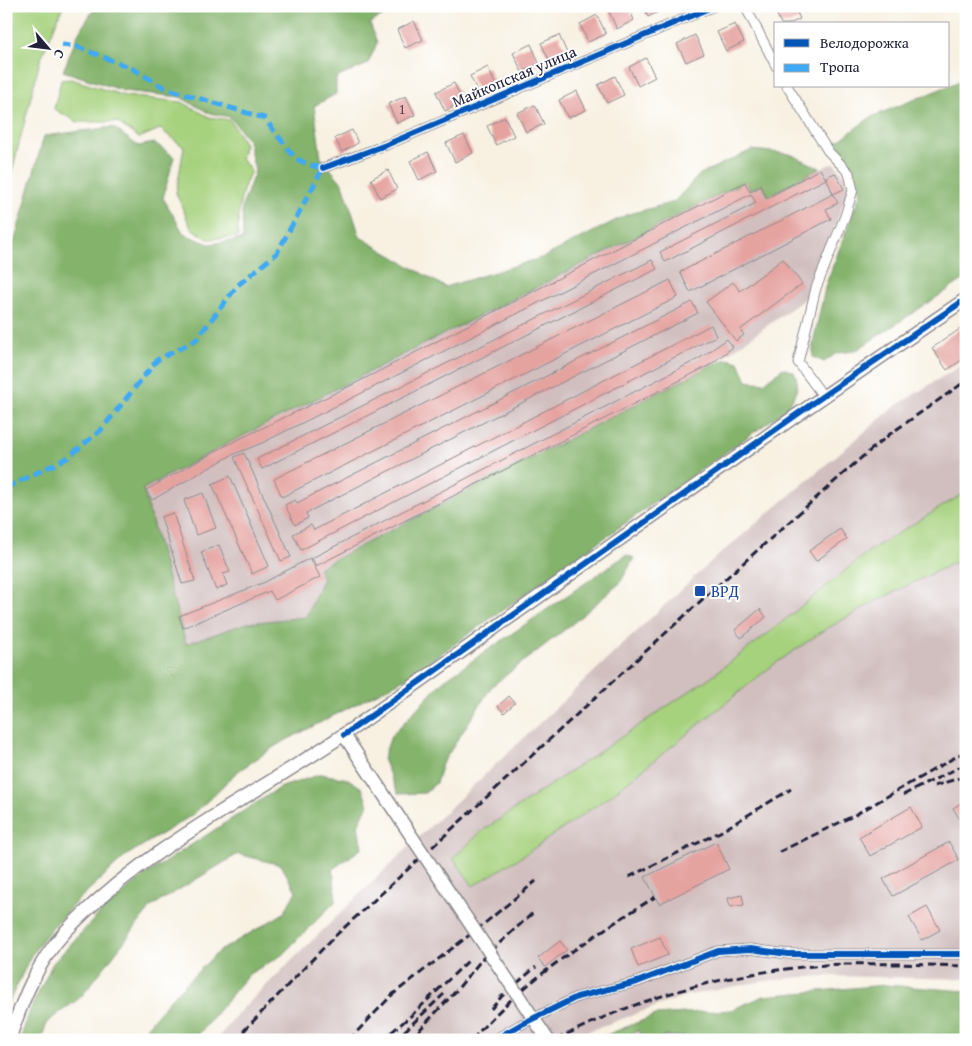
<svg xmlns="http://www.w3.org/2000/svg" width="972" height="1046" font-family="'Gentium Book Plus',serif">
	<rect width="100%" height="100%" fill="#fff"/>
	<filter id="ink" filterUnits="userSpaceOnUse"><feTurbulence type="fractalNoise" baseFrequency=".02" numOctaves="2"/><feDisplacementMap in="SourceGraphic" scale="10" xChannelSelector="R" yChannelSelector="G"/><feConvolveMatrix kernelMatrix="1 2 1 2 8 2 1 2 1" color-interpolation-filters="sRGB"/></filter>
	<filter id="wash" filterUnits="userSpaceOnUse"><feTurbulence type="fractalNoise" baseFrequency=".0096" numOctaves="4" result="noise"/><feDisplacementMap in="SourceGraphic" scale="20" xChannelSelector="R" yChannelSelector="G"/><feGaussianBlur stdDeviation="1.12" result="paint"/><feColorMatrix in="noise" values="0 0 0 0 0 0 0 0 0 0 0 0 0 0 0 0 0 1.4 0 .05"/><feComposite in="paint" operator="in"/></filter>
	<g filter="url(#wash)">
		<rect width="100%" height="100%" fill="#f8f1e2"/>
		<!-- industrial -->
		<g fill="#d1bfbf">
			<path d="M834,163L845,176L849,190L806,298L712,365L318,568L323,578L306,617L247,623L186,644L143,489L227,444L746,181L762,184L768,196L820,168Z"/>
			<path d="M966,362V979L826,976L791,978L752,983L685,996L589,1031L574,1040H216L237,1014L402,853L706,566L894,407Z"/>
			<path d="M638,1030L645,1040H620Z"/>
			<path d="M667,1036L692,1037L694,1040H655Z"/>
		</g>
		<!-- green -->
		<g fill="#a6d17d" stroke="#647a5c">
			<path d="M6,6H63L40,61L6,195Z"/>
			<path d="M71,79L125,96L182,102L209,117L230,120L245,144L241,158L251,171C239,195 238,212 238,237L208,239L191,228L176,193L184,147L160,129L139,138L117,122H77L54,109L61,80Z"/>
			<path d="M966,492V557L878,600L823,631L773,665L610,796L521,857L473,886L453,858L482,831L709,678L770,632L869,551Z"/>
		</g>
		<!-- forest -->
		<g fill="#84b36c" stroke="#536a54">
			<path d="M96,6H393L392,11L370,23L377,43L368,64L336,78V94L314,106L321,158L343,184L360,237L445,287L544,257L626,215L674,202L700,174L752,150L790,154L820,168L768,196L762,184L750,190L746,181L227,444L143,489L186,644L247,623L306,617L323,578L318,568L712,365L727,359L739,362L747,381L764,383L783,368L794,372C802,389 794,397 784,411L408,677L277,745L237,772L194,814L127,855L78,900L52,928L32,954L6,1008V271L44,136L113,127L138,146L155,143L174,157L163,198L184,234L209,244L243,239L242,207L255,171L248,140L230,117L209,113L180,97L124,91L63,71L79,32Z"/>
			<path d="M966,78V278L855,351L837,353L824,362L813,357V343L826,284L861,192L847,161L834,144L871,117L948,86Z"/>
			<path d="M626,555L634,558L620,583L572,624L492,686L442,764L436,783L425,793L398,794L383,759L391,736L443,681Z"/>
			<path d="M321,774L348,779L362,788L368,805L358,825L362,848L333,869L336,901L282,955L249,974L194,1040H136L171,998L218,952L284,913L296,891L281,865L238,854L152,906L81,997L47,1022L41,1040H20L30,1010L53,963L99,914L142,877L279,788Z"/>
			<path d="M885,985L966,991V1040H694L692,1037L667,1036L655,1040H645L638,1030L620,1040H594L656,1015L731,1010L764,996Z"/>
		</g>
		<g id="blocks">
			<!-- building -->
			<g fill="#e5a3a0">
				<path d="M615,6H628L634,20L617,29L608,10Z"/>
				<path d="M643,6H665L666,8L648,17Z"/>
				<path d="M778,6H794L800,19L789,24H781L774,8Z"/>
				<path d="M597,15L606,34L588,42L580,24Z"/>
				<path d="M414,21L423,40L405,48L397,30Z"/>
				<path d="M735,24L744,42L726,51L717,32Z"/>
				<path d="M559,35L567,53L550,62L541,43Z"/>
				<path d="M695,35L704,54L686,62L677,44Z"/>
				<path d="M531,44L539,63L522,72L513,53Z"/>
				<path d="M646,58L655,77L638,86L629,67Z"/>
				<path d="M488,67L496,86L479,94L470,76Z"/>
				<path d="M615,76L624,95L607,103L598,85Z"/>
				<path d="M454,83L463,102L445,111L436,92Z"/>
				<path d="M577,91L586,110L568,118L559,100Z"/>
				<path d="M406,96L415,115L397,123L388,104Z"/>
				<path d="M535,105L544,124L526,132L517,113Z"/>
				<path d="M505,117L514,136L496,145L487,126Z"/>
				<path d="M352,130L358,143L342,152L335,138Z"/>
				<path d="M464,135L473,153L455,162L446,143Z"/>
				<path d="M428,152L437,171L419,180L410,161Z"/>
				<path d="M820,169L826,179L665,262L660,252L756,203L751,194L364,392L262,443L232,455L152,500L146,490L227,445L358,382L745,182L750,192L761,186L767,198Z"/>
				<path d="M388,170L397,189L380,198L371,179Z"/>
				<path d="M835,173L844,189L833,194L826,177Z"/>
				<path d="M833,194L838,203L826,209L831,219L690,292L680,272Z"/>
				<path d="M783,259L802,284L740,330L744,335L736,341L706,302L733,282L740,291Z"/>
				<path d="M652,260L657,269L262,469L257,459Z"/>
				<path d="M670,280L678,297L282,497L274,479Z"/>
				<path d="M692,302L698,313L306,513L308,518L295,525L285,505L295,500L297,503Z"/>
				<path d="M711,325L716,336L301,550L293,534L311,525L314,530Z"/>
				<path d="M966,325V357L947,370L932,348Z"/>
				<path d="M727,339L733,347L710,365L316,566L312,558L700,358Z"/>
				<path d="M244,453L291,557L281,561L234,457Z"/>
				<path d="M230,476L269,566L252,574L212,484Z"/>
				<path d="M203,493L216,528L196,535L184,500Z"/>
				<path d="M173,513L195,581L182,584L161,517Z"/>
				<path d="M840,529L847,539L816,561L809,551Z"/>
				<path d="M219,545L230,572L223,574L227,585L216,590L201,552Z"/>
				<path d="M310,558L320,577L275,600L270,591L183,628L179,616L265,582Z"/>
				<path d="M760,609L766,617L741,638L735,630Z"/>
				<path d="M509,696L515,703L504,713L498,706Z"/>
				<path d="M966,800V830L953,808Z"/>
				<path d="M911,807L922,827L870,856L859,837Z"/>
				<path d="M716,842L729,869L659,904L645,877Z"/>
				<path d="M949,842L959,860L893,896L883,879Z"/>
				<path d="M742,895L744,905L730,907L728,898Z"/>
				<path d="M927,907L940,930L922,940L909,917Z"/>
				<path d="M660,937L668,955L638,967L631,949Z"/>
				<path d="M560,941L567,950L545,967L538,958Z"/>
			</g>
		</g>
	</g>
	<g filter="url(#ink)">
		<use href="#blocks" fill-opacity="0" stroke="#8d8a8e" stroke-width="1"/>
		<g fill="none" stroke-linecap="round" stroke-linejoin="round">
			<!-- street casing -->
			<g stroke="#8d8a8e" stroke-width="11">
				<g id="street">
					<path d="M745,6L776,66"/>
					<path d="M787,86L828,151L849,173L853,190L845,216L816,288L798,362L823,396"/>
					<path d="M323,168L386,145L714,6"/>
					<path d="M494,1040L520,1025L577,997L637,982L718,951L750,949L788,954H966"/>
				</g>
			</g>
			<!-- secondary casing -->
			<g stroke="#8d8a8e" stroke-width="15">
				<g id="secondary">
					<path d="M344,735L388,801"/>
					<path d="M9,1040C22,1001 37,962 65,932C145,847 251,798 346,733C410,689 473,643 537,598C679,497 821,397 966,299"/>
				</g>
			</g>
			<!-- street -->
			<use href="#street" stroke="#fff" stroke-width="9"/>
			<!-- secondary -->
			<use href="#secondary" stroke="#fff" stroke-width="12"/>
			<!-- rail -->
			<g stroke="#22223b" stroke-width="3" stroke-dasharray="8 4" stroke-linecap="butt">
				<path d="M934,786L966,776"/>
				<path d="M903,795L966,764"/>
				<path d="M779,852L853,816L966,751"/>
				<path d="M629,877L720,832L791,789"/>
				<path d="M491,1009L502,996L536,967"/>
				<path d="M235,1040L334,937L705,597L861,458L890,434L966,381"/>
				<path d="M349,1040L392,995L485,923L536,881"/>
				<path d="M382,1040L413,1014L469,960"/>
				<path d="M395,1040L444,994"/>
				<path d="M410,1040L455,992L483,958L535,911"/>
				<path d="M472,1040C522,981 590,938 655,897"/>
				<path d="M556,1040C640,996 731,972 825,965C871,962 920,965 966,966"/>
			</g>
			<!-- secondary-bridge casing -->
			<g stroke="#8d8a8e" stroke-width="15" stroke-linecap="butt">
				<path id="secondary-bridge" d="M388,801L548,1040"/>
			</g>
			<!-- secondary-bridge -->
			<use href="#secondary-bridge" stroke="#fff" stroke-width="12"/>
			<!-- quiet -->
			<path stroke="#3fa9f5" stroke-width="5" stroke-dasharray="10 5" stroke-linecap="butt" d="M6,488L67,458L101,430L157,360L195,341L238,285L277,253L323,168L309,165L295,158L264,118L165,88L133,69L78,47L62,45"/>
			<!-- cycleway casing -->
			<g stroke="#fff" stroke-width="9">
				<g id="cycleway">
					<path d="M323,168L386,145L714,6"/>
					<path d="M344,735L823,396L966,299"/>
					<path d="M494,1040L520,1025L577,997L637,982L718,951L750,949L788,954H966"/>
				</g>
			</g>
			<!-- cycleway -->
			<use href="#cycleway" stroke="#0057b8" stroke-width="6"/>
		</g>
	</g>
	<!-- markers -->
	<rect fill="#1a4fb4" stroke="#fff" stroke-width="2" x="694" y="585" width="12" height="12" rx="2.5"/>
	<g text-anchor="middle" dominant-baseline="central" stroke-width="4" stroke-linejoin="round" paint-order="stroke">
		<!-- number labels -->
		<g font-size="14" fill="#534254">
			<text x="402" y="109">1</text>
		</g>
		<!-- street labels -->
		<g font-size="16" fill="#22223b" stroke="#fff">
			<text transform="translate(514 76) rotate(-23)">Майкопская улица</text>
		</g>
		<!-- transit labels -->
		<g font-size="16" fill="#164399" stroke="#fff" text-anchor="start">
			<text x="711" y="591">ВРД</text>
		</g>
	</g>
	<!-- margin -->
	<rect width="972" height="1046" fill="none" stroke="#fff" stroke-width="25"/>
	<!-- legend -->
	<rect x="774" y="22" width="175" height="65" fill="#ffffff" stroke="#a7a7b1"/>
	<rect x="784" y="39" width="25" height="8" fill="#0057b8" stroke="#a7a7b1"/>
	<text x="820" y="48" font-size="15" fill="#22223b">Велодорожка</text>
	<rect x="784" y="64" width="25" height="8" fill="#3fa9f5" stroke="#a7a7b1"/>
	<text x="820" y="72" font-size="15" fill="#22223b">Тропа</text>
	<!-- north arrow -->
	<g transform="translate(48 48) rotate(118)" stroke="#ffffff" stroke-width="4" paint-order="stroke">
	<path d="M0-4L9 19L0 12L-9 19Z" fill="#22223b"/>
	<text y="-8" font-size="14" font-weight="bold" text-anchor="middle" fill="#22223b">С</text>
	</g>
</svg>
